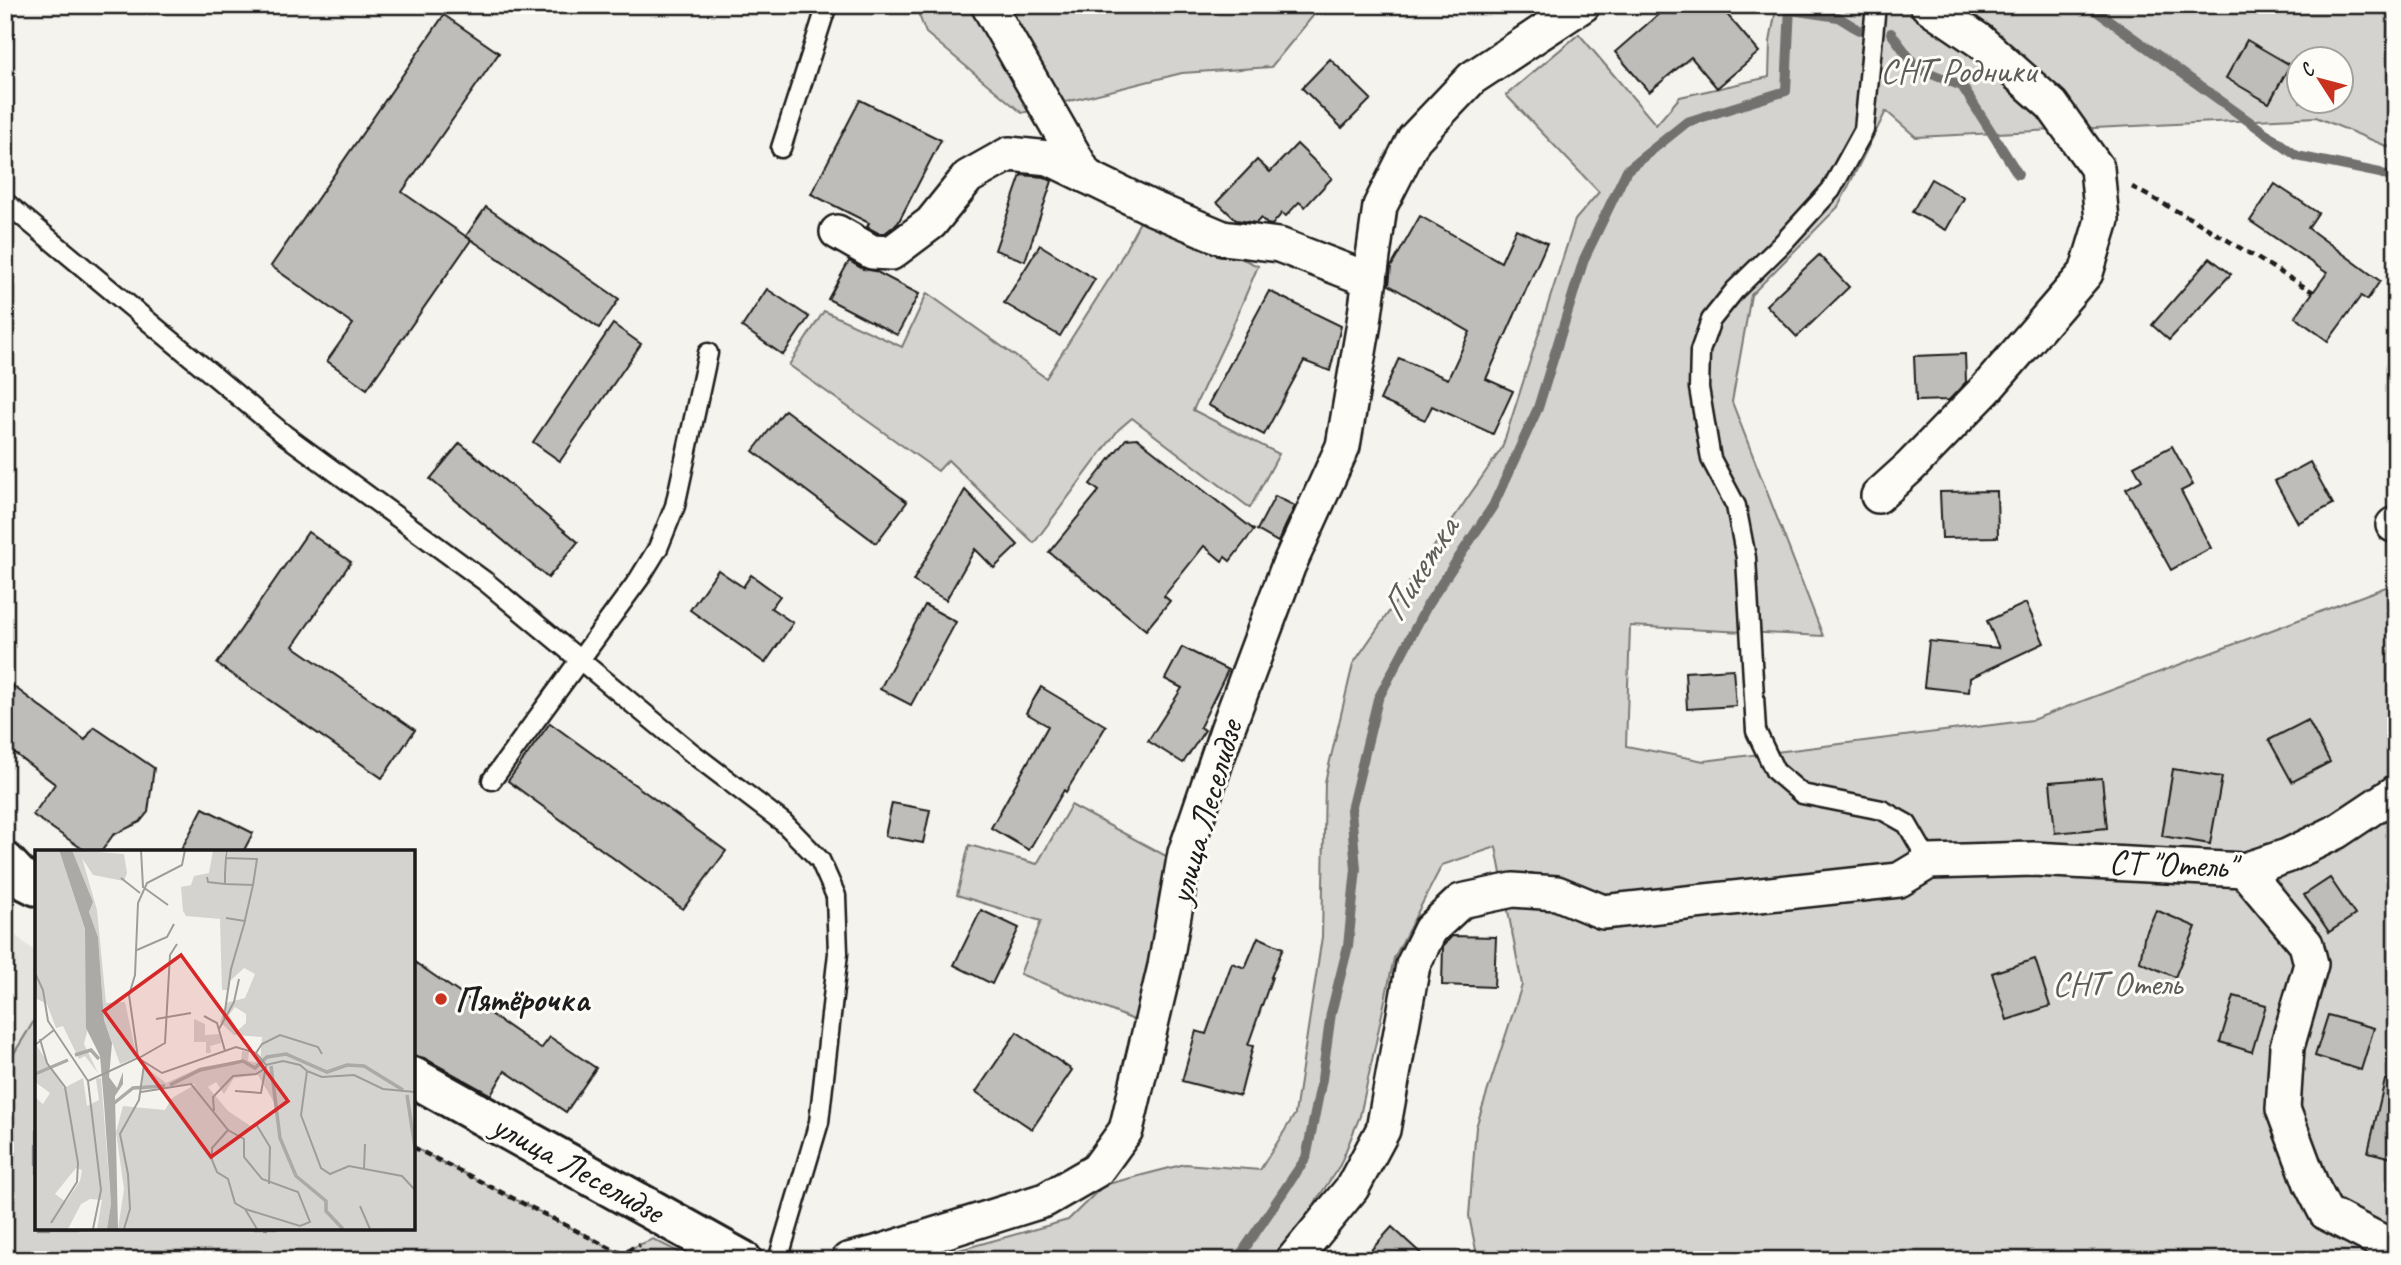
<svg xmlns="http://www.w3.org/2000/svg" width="2401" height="1265" font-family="Caveat,sans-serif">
	<rect width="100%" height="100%" fill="#f4f3ee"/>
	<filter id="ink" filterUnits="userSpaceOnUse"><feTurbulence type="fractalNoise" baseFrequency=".0143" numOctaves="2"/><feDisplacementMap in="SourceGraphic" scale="14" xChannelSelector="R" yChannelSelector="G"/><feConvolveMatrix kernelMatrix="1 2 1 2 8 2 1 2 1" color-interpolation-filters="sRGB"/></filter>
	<g filter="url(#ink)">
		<!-- built -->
		<path fill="#e4e3de" d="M5,927L37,953V1016L5,1068Z"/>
		<!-- green -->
		<g fill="#d4d3cf" stroke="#787876" stroke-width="2" fill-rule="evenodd">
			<path d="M915,5H1322L1271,67L1182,73L1022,113L926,33Z"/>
			<path d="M1772,5H2396V150L2316,117L1916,137L1886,111L1838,207L1751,295L1732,402L1823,636L1630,626L1626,746L1704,761L2032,720L2394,584L2396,569V1260H1478L1469,1216L1476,1127L1522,985L1496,847L1442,865L1394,958L1360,1116L1340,1165L1277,1260H923L1068,1220L1104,1185L1185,1164L1260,1170L1295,1114L1322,937L1325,782L1353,664L1502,448L1575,220L1599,192L1506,95L1579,34L1656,125L1680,97L1769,77L1770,42L1776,9ZM2300,60H2342V102H2300Z"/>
			<path d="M1144,214L1258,266L1230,332L1193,410L1279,454L1250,508L1132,418L1119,429L1034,543L948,460L938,471L789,365L824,311L902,347L927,293L1046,378L1113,273Z"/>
			<path d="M1071,805L1168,857L1139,1022L1020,974L1041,921L957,895L969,845L1037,864Z"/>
			<path d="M37,1016V1228H413V1147L620,1253L653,1239L694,1260H5V1068Z"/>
		</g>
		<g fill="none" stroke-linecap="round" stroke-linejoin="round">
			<!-- stream -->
			<g stroke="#72716f" stroke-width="10">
				<path d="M2088,5L2297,156L2380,173L2396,180"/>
				<path d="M1791,10L1838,17L1859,30"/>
				<path d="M1891,33L1917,68L1962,86L2018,174"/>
				<path d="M1237,1260L1306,1158L1322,1079L1331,1013L1348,946L1356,869L1351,810L1378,699L1428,604L1493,506L1538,408L1584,259L1627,170L1687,122L1786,91L1790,5"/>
			</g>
		</g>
		<!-- building -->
		<g fill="#bebdba" stroke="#1c1c1c" stroke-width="2">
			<path d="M1669,5H1719L1759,52L1717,88L1691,57L1649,92L1615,52Z"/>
			<path d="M444,15L499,53L402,192L471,240L367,389L327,361L353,324L271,266Z"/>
			<path d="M2247,40L2290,65L2269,103L2226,78Z"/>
			<path d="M1330,59L1371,99L1342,128L1302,88Z"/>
			<path d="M860,100L941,140L898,223L885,233H878L867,227L869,223L811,194Z"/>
			<path d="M1297,144L1332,178L1305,207L1299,202L1286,216L1282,213L1272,225L1267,224L1261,218L1256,223L1236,220L1217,202L1257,160L1270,172Z"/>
			<path d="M1021,175L1044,177L1052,181L1025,261L995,250Z"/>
			<path d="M1931,179L1964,198L1946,230L1912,212Z"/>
			<path d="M2275,184L2318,213L2308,228L2380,281L2367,300L2361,296L2328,341L2295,317L2327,273L2250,221Z"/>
			<path d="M486,207L619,299L599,328L466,236Z"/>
			<path d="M1420,216L1501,262L1516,229L1547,243L1486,379L1513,391L1493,434L1432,406L1425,420L1380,400L1399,358L1448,379L1470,332L1389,285L1391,267Z"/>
			<path d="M1040,245L1095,279L1060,336L1004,303Z"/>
			<path d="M1819,255L1849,287L1797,337L1766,305Z"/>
			<path d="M2210,258L2231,274L2169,340L2152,325Z"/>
			<path d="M849,261L863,269L875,271L919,294L897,335L828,299Z"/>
			<path d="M767,289L809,317L783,355L742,327Z"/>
			<path d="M1269,291L1341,326L1330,371L1304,361L1264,435L1208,405Z"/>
			<path d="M613,324L641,344L560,461L533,442Z"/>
			<path d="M1965,354L1966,382L1949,400L1916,401L1914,356Z"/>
			<path d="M785,410L907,502L876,543L753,451Z"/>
			<path d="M1137,438L1254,530L1230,561L1225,557L1222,561L1204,546L1164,596L1170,601L1146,630L1049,552L1099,491L1090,484L1126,439Z"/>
			<path d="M460,443L578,542L548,578L430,479Z"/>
			<path d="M2172,446L2193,485L2181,491L2211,548L2171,570L2126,489L2142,480L2134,466Z"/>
			<path d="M2310,462L2333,504L2298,523L2275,481Z"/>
			<path d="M965,490L1018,545L994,568L975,549L946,600L913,581Z"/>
			<path d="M1997,491L1998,537L1942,538L1940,492Z"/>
			<path d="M1275,496L1295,506L1278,542L1257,530Z"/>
			<path d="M308,532L351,562L293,646L415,730L382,778L217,664Z"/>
			<path d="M718,570L743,587L751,575L780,596L771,608L793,623L765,663L690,610Z"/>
			<path d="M2026,603L2044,643L1970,678L1969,692L1924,687L1929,641L1999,648L1987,621Z"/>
			<path d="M925,605L956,622L911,705L880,689Z"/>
			<path d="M1182,647L1228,670L1200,727L1205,730L1183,763L1148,741L1182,688L1165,679Z"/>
			<path d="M1733,669L1736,706L1687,709L1685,672Z"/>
			<path d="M5,680L85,740L94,727L154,768L148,812L140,822L113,835L101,852H87L33,815L55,784L5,746Z"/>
			<path d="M1041,687L1106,726L1066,792L1064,790L1029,850L991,828L1048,726L1026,713Z"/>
			<path d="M2308,720L2330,762L2292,782L2269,740Z"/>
			<path d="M550,723L726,851L683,909L508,781Z"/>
			<path d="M2173,769L2222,777L2210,844L2162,836Z"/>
			<path d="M2102,778L2107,828L2055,833L2050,782Z"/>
			<path d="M892,803L930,810L923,843L885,836Z"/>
			<path d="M203,808L253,833L243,852H180Z"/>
			<path d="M2330,878L2355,915L2329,932L2304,895Z"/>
			<path d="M981,910L1019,928L992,984L954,965Z"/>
			<path d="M2156,910L2196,927L2175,977L2140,962L2144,938Z"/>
			<path d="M1452,936L1496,937L1494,987L1442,985L1443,946Z"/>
			<path d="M1258,937L1283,948L1271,977H1272L1248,1045L1253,1046L1240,1096L1182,1081L1196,1031L1206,1034L1232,963L1245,968Z"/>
			<path d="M2035,959L2050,1006L2007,1020L1992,973Z"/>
			<path d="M413,961L541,1049L550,1037L596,1068L566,1112L505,1071L491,1095L424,1058L413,1055Z"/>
			<path d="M2234,996L2266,1005L2252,1052L2220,1042Z"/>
			<path d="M2328,1015L2374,1028L2361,1070L2315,1056Z"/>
			<path d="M1017,1032L1072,1070L1032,1129L976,1092Z"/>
			<path d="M2385,1080L2396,1081V1159L2368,1152Z"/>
			<path d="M1392,1227L1428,1260H1362Z"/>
		</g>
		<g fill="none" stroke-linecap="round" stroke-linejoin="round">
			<!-- lane casing -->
			<g stroke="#1c1c1c" stroke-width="23">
				<g id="lane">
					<path d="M1876,5L1864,130L1831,190L1780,246L1735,290L1711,320L1700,351L1699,388L1711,459L1736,506L1746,558L1756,731L1775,771L1802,794L1882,810L1907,824L1929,862"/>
					<path d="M781,148L827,5"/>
					<path d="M5,202L285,435L486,582L692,753L784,823L820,860L836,896L838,953L819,1122L778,1260"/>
					<path d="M492,780L639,579L658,548L675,506L708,353"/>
				</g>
			</g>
			<!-- street casing -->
			<g stroke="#1c1c1c" stroke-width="38">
				<g id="street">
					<path d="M988,5L1086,176"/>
					<path d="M837,232L872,252L891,253L931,223L968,177L1009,154L1049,158L1152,208L1223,238L1279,245L1370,280"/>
					<path d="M1878,496L1910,467L1986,389L2086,273L2102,220L2097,168L2052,105L1980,41L1927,5"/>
					<path d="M2393,525L2396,524"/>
					<path d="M2244,870L2306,944L2311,964L2287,1047L2283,1109L2311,1184L2326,1213L2396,1249"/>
					<path d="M848,1260L876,1253L1045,1200L1097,1170L1126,1130L1165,966L1185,853L1227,730L1288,567L1343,446L1363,329L1380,206L1414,139L1472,78L1583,5"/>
					<path d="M1293,1260L1352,1188L1383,1130L1413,965L1430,930L1461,901L1513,890L1557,893L1603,912L1899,880L1929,862L2033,859L2244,870L2287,856L2336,832L2396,792"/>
				</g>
			</g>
			<!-- secondary casing -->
			<g stroke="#1c1c1c" stroke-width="44">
				<g id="secondary">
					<path d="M5,862L19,877L37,886"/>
					<path d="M413,1077L742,1260"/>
				</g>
			</g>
			<!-- path -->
			<g stroke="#1c1c1c" stroke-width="4.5" stroke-dasharray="7 5" stroke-linecap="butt">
				<path d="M2132,187L2199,223L2313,292"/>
				<path d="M413,1147L620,1253L640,1245"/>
			</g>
			<!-- lane -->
			<use href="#lane" stroke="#fdfcf7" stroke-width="18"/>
			<!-- street -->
			<use href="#street" stroke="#fdfcf7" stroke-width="33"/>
			<!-- secondary -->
			<use href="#secondary" stroke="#fdfcf7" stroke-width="38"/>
		</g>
	</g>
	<!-- markers -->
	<circle fill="#c8321e" stroke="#fdfcf7" stroke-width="2.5" cx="441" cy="999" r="7"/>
	<g text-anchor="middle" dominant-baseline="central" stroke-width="6" stroke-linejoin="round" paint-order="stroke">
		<!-- park labels -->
		<g font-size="35" fill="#5c5c5b" stroke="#fdfcf7">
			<text x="1958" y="70">СНТ Родники</text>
			<text x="2117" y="983">СНТ Отель</text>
		</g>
		<!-- street labels -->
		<g font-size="35" fill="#1c1c1c" stroke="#fdfcf7">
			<text transform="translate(1205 812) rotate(-74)">улица Леселидзе</text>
			<text transform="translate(2172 864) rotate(2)">СТ "Отель"</text>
			<text transform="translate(578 1168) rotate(29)">улица Леселидзе</text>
		</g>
		<!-- poi labels -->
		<g font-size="35" font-weight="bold" fill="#1c1c1c" stroke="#fdfcf7" text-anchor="start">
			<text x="455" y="999">Пятёрочка</text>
		</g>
		<!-- water labels -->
		<g font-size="37" font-style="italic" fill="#5c5c5a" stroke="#fdfcf7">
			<text transform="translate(1419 569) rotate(-58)">Пикетка</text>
		</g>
	</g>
	<!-- overview -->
	<g transform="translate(35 850)">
		<rect width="380" height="380" fill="#f4f3ee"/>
		<path d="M0,0H24L50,79L54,174L49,194L63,223L50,206L44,209L28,176L21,178L12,154L0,148ZM37,0L89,4L92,23L89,31L58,25L47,8L62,60L71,153L90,152L100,199V208L85,214L69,170L63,87L54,62L58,52ZM178,0H190V18L194,0H380V379H83L89,339L81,282L88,256L130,260L137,248L161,234L107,240L109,216L131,233L166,217L206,211L207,201L214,202L213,211L225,213L227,187L199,185L185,172L191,153L210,148L220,124L209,118L195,131L194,140H187L185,69L151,66L148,61L146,37L156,35L159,26L174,23ZM200,157L211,164V173L203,180L194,165ZM223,225L244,261L217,277L193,261L173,237L181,232L189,244L199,228ZM159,169L170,174V185L184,184L186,193L175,196L176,203H171V192H159ZM2,196L29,238L48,228L52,256L64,250L61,229L66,228L76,354L72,379H62L67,350L55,349L46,354L33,379H0V247L8,254L15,243L0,232ZM41,318L47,320L45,331L31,352L20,344Z" fill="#d4d3cf" fill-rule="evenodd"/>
		<path d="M24,0H37L58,52L54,62L63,87L69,170L77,193L74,227L82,238L88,222V234L80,246L83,379H72L76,354L69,253L65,206L51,178L50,79Z" fill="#abaaa6"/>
		<path fill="none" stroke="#abaaa6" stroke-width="3.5" d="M40,205L56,200L64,209M236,216L245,288L261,326L291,351V361L308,379M0,224L33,210M135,235L165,220L208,211L220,218L232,207L251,204L292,222L312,215L329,216L368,240M372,245L380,298M78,254L98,238L130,236"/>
		<path fill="none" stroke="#9e9d9a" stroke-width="2" d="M106,0L108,37L133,55M191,8L222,9L218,35L190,34V24L191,8L192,0M172,27L173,32L190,34M86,28L105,43M210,70L218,35M102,100L132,87L139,74M0,123L8,140L13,171L53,231L66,340L58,379M169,166L182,173L190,201M189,168L196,119L210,71L191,68M121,169L156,163M184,179L199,152L204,129M5,189L12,213L30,237L43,313L42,332L16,373M0,195L19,180M221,203L227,194L245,185L283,197L287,204M103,208L127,223L201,197L221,203L231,215L248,211L265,215L272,221L266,265L286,318L295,324L314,316L367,326L380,340M104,208L130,193L135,105L142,94M272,221L287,227L319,225L348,239L380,242M53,231L103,208L94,145L100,125L103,53L112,33L147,15L150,0M200,241L226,243L231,216M106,242L156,234L193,280L209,289V307L227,329L263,342L275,372L265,376L210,359M179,261L178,247L198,226L221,224L231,218M221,274L235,297L234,334M193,280L177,298V310L182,322L193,329L200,353L210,359L222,379M329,319L330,294M325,356L335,379M89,379L95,359L93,324L85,284L104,250L109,215"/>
		<path fill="#d62828" fill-opacity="0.15" stroke="#d62828" stroke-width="3.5" d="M146,105L253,251L176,307L69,161Z"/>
		<rect width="380" height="380" fill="none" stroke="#1c1c1c" stroke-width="3.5"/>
	</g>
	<!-- margin -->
	<rect width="2401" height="1265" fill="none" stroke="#fdfcf7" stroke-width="28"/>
	<rect x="14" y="14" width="2373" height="1237" fill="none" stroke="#1c1c1c" stroke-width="2.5" filter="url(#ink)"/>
	<!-- north arrow -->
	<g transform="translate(2320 80) rotate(306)"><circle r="33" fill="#fdfcf7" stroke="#a3a29f" stroke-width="2"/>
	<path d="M0-5L12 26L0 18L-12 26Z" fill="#c8321e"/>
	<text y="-10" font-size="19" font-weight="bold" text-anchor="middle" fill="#1c1c1c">С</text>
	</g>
</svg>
